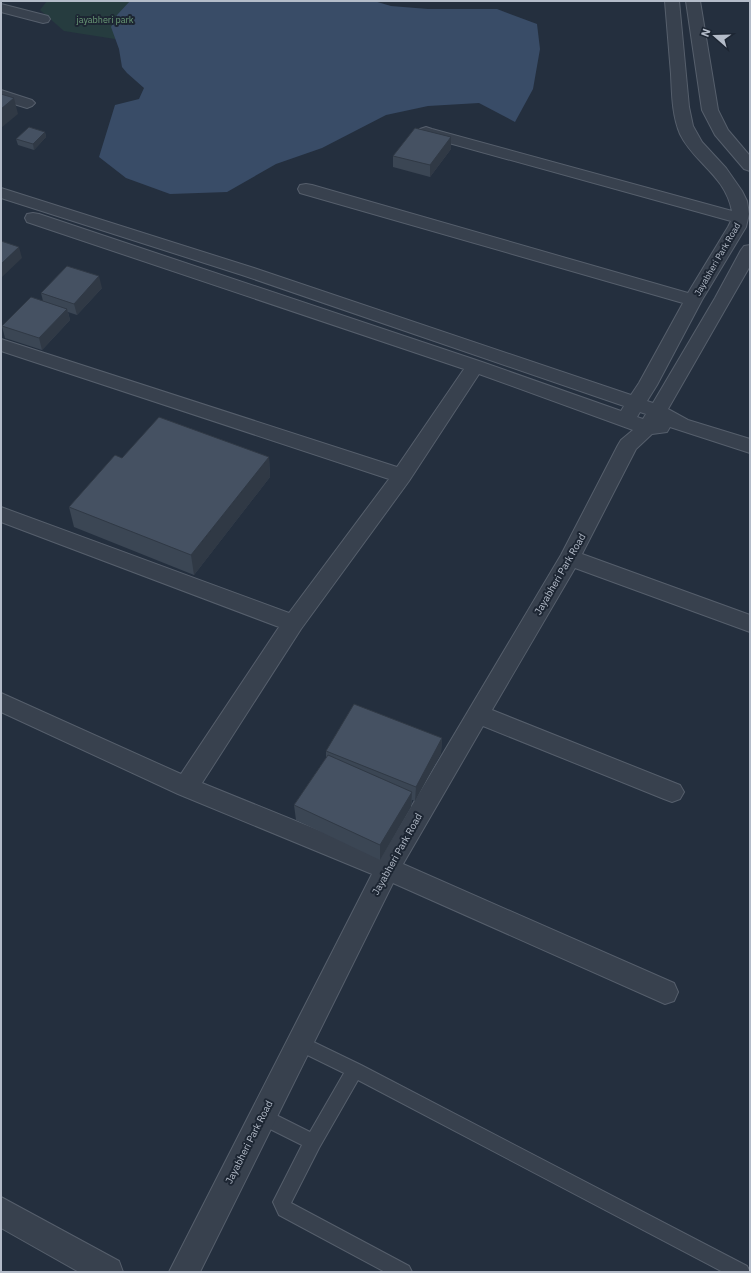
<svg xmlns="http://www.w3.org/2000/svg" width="751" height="1273" font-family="'IBM Plex Sans',sans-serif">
	<rect width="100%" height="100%" fill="#242f3e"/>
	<!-- green -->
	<path fill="#263c3f" d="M47,1H138L115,39L64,31L40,10Z"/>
	<!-- water -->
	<path fill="#394c67" d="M130,1H374L391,6L428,9H497L537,24L540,49L533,89L515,122L479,103L428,106L386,115L322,148L276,164L227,192L170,194L126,178L99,157L115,105L139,99L144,88L127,73L122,67L119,49L111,27L117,15Z"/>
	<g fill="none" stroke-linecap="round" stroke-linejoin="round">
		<!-- service casing -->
		<g stroke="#565f6c" stroke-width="2">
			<path id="service" d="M299,1035L361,1065L747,1266L750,1272H723L358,1080L319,1148L291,1203L409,1266L412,1272H385L279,1215L273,1202L302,1145L256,1122L254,1116L256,1110L262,1108L310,1132L344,1073L293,1048L291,1043L293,1038Z"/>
		</g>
		<!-- minor casing -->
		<g stroke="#565f6c" stroke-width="2">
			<g id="minor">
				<path d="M665,1H679L689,107L693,126L702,142L726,168L742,191L747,201L749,214L746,227L702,300L657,385L647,401L653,403L715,298L741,250L744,246L750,245V266L668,409L688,420L750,439V453L670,427L667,432L652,434L636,449L582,554L750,615V632L575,568L492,710L680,785L684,792L680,799L672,802L664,799L483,726L403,864L674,983L678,992L674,1001L665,1004L393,883L200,1272H169L372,874L178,794L1,712V693L181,774L279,627L1,522V507L289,613L389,479L1,351V339L397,467L464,369L27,222L25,218L27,214L33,213L39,214L482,362L621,411L624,406L242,275L1,198V188L254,268L631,395L639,383L683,303L300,193L298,189L300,185L306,184L312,185L688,293L728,227L731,221L420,135L418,132L420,129L426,127L432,129L732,211C725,175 694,163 680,134C672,115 672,94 671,74C669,50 667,25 665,1ZM479,374L633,430L621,440L618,445L561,555L382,856L202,783L301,629L409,481ZM640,412L646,414L643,419L637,417Z"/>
				<path d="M686,1H700L718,110L728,130L750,156V171L744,169L715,135L702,110Z"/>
				<path d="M1,4L48,16L50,19L48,22L43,23L1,12Z"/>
				<path d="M1,90L32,100L35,103L32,106L27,108L1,100Z"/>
				<path d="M1,1197L119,1261L123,1272H79L1,1228Z"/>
			</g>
		</g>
		<!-- service -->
		<use href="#service" fill="#38414e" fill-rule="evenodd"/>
		<!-- minor -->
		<use href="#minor" fill="#38414e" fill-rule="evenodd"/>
	</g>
	<!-- wall -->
	<g fill="#3b4654">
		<path d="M45,132L46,137L34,150L18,145L16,139Z"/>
		<path d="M451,137V149L430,177L393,167V156Z"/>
		<path d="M102,288L77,315L68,312L70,320L42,350L5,338L2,326L43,301L41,293Z"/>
		<path d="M269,457L270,477L194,575L74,527L69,507L122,458Z"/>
		<path d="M442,738L441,753L415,801L412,800L411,807L380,860L296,820L294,805L326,758V751Z"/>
	</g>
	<!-- shaded-wall -->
	<g fill="#303945">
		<path d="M14,98L18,114L1,128V109Z"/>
		<path d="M45,132L46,137L34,150L33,144Z"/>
		<path d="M451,137V149L430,177V165Z"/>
		<path d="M19,247L22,258L1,278V264Z"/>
		<path d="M99,276L102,288L77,315L74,304Z"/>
		<path d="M67,309L70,320L42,350L39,338Z"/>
		<path d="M269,457L270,477L194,575L191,555Z"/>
		<path d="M442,738L441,753L415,801L416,787Z"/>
		<path d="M412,792L411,807L380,860V845Z"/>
	</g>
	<!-- building -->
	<g fill="#455162" stroke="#303945">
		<path d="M1,94L14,98L1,109Z"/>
		<path d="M29,127L45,132L33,144L16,139Z"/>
		<path d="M415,128L451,137L430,165L393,156Z"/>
		<path d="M1,241L19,247L1,264Z"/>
		<path d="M67,266L99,276L74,304L41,293Z"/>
		<path d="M31,297L67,309L39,338L2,326Z"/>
		<path d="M159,417L269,457L191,555L69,507L115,455L122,458Z"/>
		<path d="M354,704L442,738L416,787L326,751Z"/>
		<path d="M328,755L412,792L380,845L294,805Z"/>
	</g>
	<g text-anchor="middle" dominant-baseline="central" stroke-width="4" stroke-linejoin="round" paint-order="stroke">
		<!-- far-park labels -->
		<g font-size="9" fill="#6b9a76" stroke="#1d2633">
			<text x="105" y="19">jayabheri park</text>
		</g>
		<!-- far-street labels -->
		<g font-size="9" fill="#b4bcc9" stroke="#1d2633">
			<text transform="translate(717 259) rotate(-60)">Jayabheri Park Road</text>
		</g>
		<!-- street labels -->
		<g font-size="10" fill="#b4bcc9" stroke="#1d2633">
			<text transform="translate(560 574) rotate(-60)">Jayabheri Park Road</text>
			<text transform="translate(397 854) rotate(-61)">Jayabheri Park Road</text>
			<text transform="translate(249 1142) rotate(-63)">Jayabheri Park Road</text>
		</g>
	</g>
	<!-- border -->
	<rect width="751" height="1273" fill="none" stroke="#b4bcc9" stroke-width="4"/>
	<!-- north arrow -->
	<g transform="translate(715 36) rotate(290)" stroke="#1d2633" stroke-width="3" paint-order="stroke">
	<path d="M0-3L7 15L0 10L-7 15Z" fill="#b4bcc9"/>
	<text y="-6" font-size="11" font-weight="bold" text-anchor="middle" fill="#b4bcc9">N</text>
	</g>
</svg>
